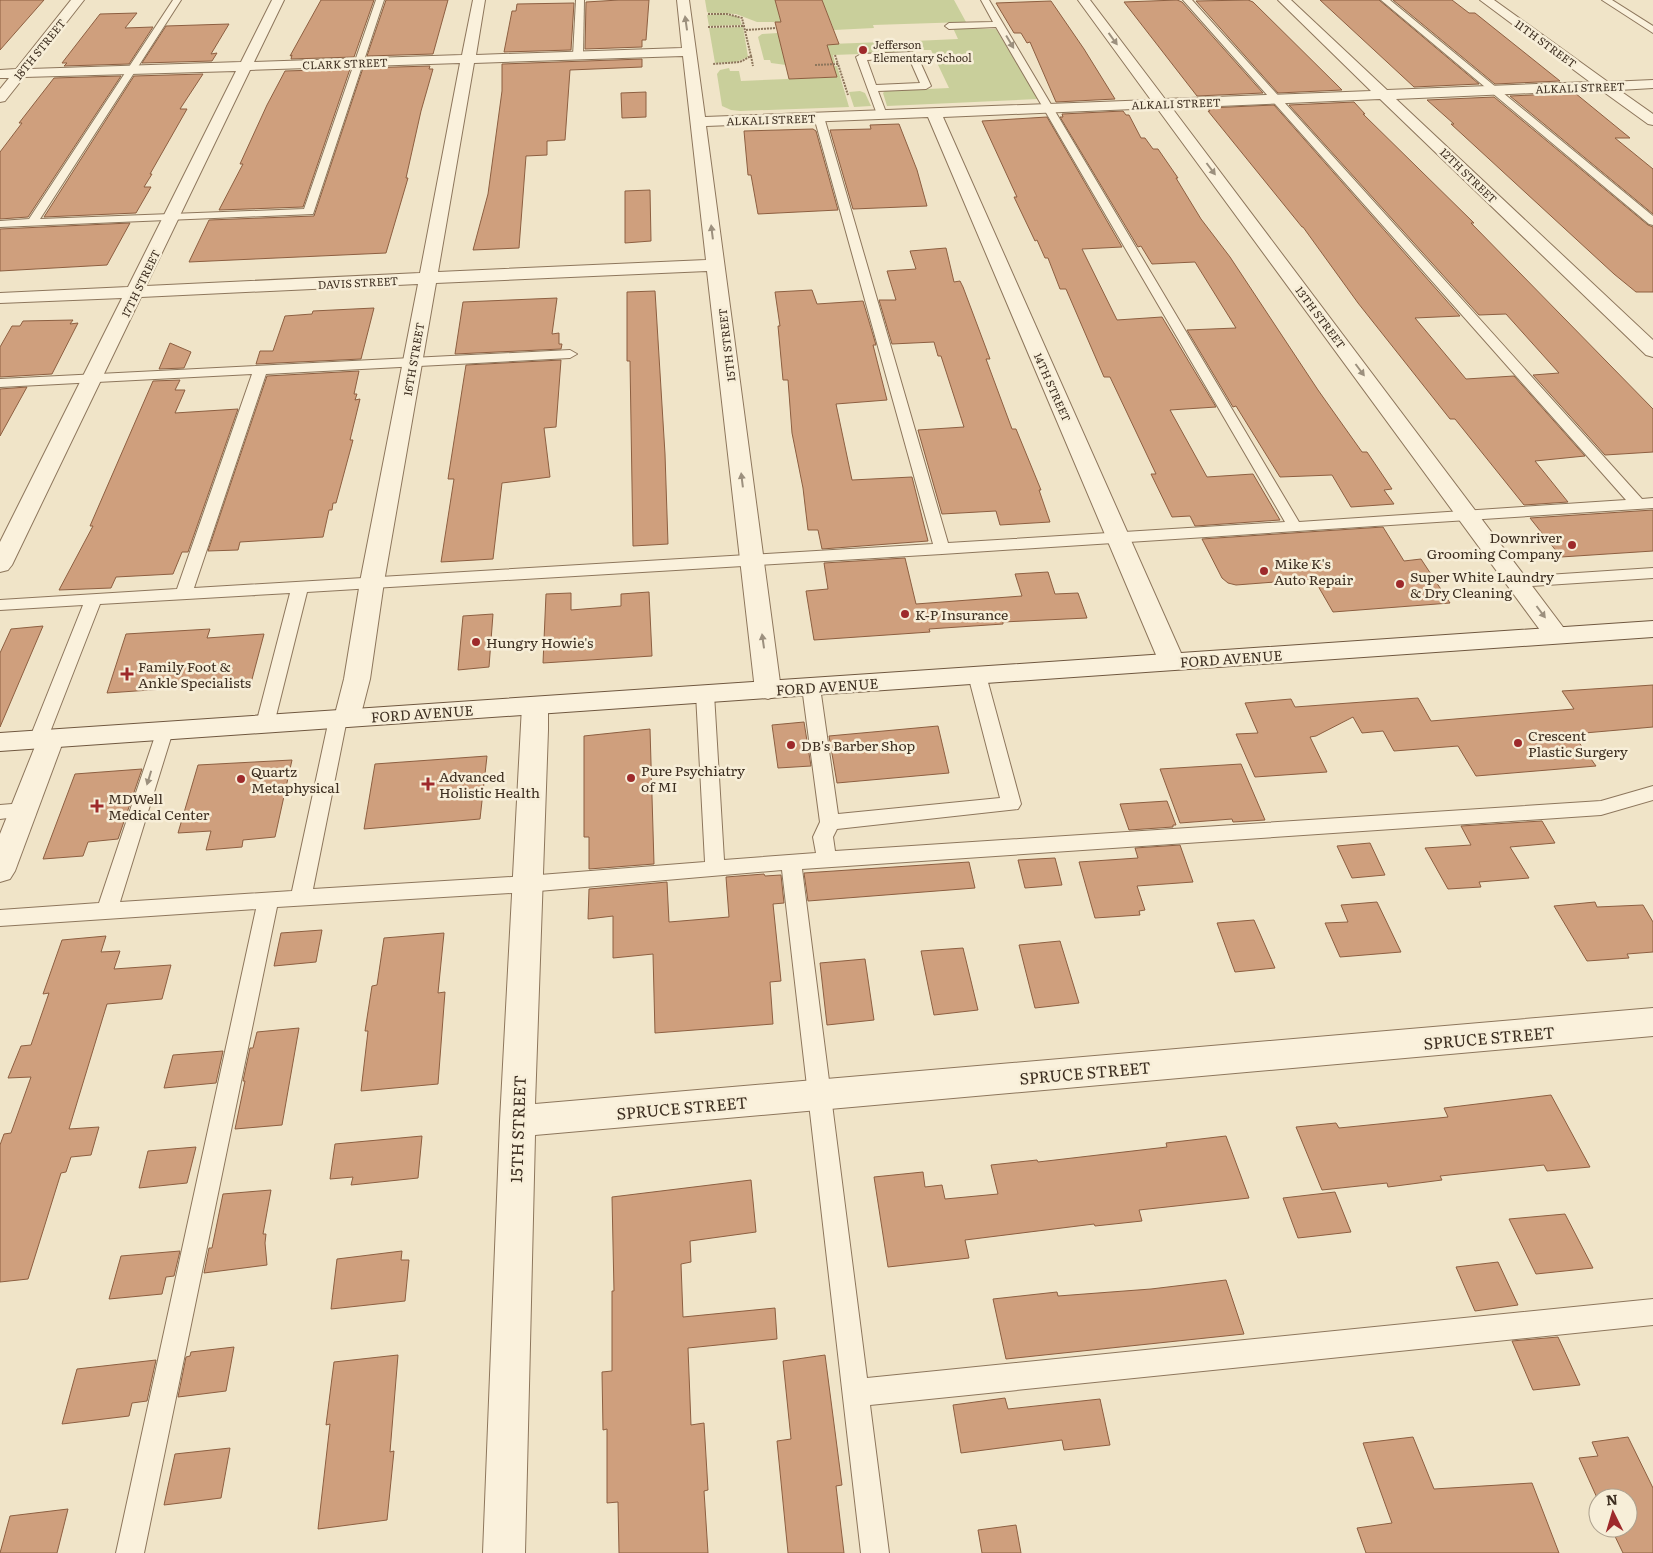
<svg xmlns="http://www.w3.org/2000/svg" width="1653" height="1553" font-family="Literata,serif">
	<rect width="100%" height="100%" fill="#f0e4c8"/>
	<!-- green -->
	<g fill="#c9cf9b">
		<path d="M705,0H775L781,22H757L736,14L709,13L707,12Z"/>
		<path d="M822,0H954L966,22L873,25L874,28L834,30Z"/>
		<path d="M722,14L739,17L742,25L709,26L707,15Z"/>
		<path d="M743,27L748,57L736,62L715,63L709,28Z"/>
		<path d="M953,28L996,29L1038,99L887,106L883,93L885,91L949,88L931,50H918L914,41L958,39Z"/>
		<path d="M778,33L786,65L771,63L770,60H764L758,37L762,34Z"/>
		<path d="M910,41L915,52L833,55L835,63L815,64L804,45Z"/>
		<path d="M833,66H837L849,107L740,111L731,110L722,106L717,74L720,70L729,68L730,71H739L741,81L836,77Z"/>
		<path d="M860,91L865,93L871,106L854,107L849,92Z"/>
	</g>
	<!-- building -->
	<g fill="#cf9f7d" stroke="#8d5f41">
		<path d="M0,0H44L0,50Z"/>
		<path d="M321,0H374L354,57L291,59L292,55L290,56Z"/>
		<path d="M386,0H448L433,54L367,56Z"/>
		<path d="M619,0H649L646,40H642V47L585,49L586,2Z"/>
		<path d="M775,0H822L839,44L827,45L837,77L789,79L775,22H781Z"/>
		<path d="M1177,0L1182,2L1263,93L1197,96L1124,2Z"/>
		<path d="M1248,0L1253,2L1342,90L1278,93L1196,1Z"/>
		<path d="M1320,0H1379L1479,84L1414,87Z"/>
		<path d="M1393,0H1452L1469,13H1475L1560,81L1495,84Z"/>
		<path d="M1051,1L1084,49L1115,99L1056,102L1030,42L1027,43L1021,33H1014L996,3Z"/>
		<path d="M574,3L571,50L504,52L512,11H516L517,4Z"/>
		<path d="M137,13L125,28L153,27L129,64L64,66L67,63H62L100,14Z"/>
		<path d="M229,24L211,54L217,53L212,61L142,63L166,26Z"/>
		<path d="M642,59V67L570,70L565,140L547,141V155L526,156L519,248L473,250L488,194L491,172L502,91V64Z"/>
		<path d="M430,66L429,69H433L421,111L406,178H408L386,253L189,262L209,220L314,216L363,68Z"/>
		<path d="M350,69L303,207L219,210L243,164H240L267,105L285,71Z"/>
		<path d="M203,74L180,109H187L150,174H152L144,187H151L136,213L44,217L134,76Z"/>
		<path d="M121,76L28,217L0,219V152L22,123H19L54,78Z"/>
		<path d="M646,92V117L622,118L621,93Z"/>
		<path d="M1575,93L1630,138H1615L1653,169V214L1510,96Z"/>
		<path d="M1494,97L1648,225L1653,227V292H1636L1614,274L1451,124H1454L1427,100Z"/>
		<path d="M1354,102L1365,114H1363L1474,223H1471L1653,409V452L1605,455L1533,375L1559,373L1506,314L1479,315L1289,105Z"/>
		<path d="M1274,105L1460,316L1415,318L1466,379L1514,376L1585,456L1535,461L1568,502L1524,505L1455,419H1450L1358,303L1303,227H1302L1208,111H1210L1208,108Z"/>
		<path d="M1123,111L1126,115H1129L1141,138H1145L1153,149H1158L1178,178H1176L1201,219L1230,257L1318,390L1362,452H1367L1392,489L1384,490L1394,504L1351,507L1332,475L1280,477L1236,406L1233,407L1187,330L1236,328L1195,262L1152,264L1141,246L1138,247L1060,117H1063L1062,114Z"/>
		<path d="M1047,117L1122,247L1082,249L1117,320L1162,317L1216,407L1170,410L1207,477L1253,474L1280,520L1195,526L1190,516L1172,517L1151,474H1156L1110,377H1104L1066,289H1060L1048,258H1045L1037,240L1035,241L1014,197H1017L982,121Z"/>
		<path d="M899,124L917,170L927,206L853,209L830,130L871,129L870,125Z"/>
		<path d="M813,129L816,131L838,210L758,214L751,175H748L744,131Z"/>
		<path d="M650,190L651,241L625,243V191Z"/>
		<path d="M130,223L107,265L0,271V229Z"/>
		<path d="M946,248L954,282L960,281L963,287L990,359H986L1012,429H1016L1041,490H1039L1050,522L1000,525L996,511L942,514L918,430L964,427L941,356H938L934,342L892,344L879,300H896L887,271L916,269L910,251Z"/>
		<path d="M812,290L817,304L863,301L876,345H873L887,400L836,404L852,480L912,477L928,541L822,549L818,530H808L803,488L792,433L788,380H783L778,326H780L775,292Z"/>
		<path d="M655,291L665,454L668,544L633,546L630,361H627V292Z"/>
		<path d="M557,298L552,334L559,333V344H562L561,349L455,354L463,302Z"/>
		<path d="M374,308L361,359L256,364L260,351H273L285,316L312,314L313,311Z"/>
		<path d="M73,320L70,324L78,323L52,374L0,377V347L12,326H20L23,321Z"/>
		<path d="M170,343L191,352L184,368L159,369Z"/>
		<path d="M561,360L556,427L544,428L550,477L502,483L493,559L441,562L454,479H448L466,365Z"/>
		<path d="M359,371L354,394H357L355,400L360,399L350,440H353L336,503H333L332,510H329L323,537L240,542L238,550L208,551L267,376Z"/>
		<path d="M180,380L175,390H185L175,413L238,409L188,552H182L173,574L116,577L111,588L59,590L93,526H90L153,381Z"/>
		<path d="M27,387L0,436V389Z"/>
		<path d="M1653,510V551L1561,557L1530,518Z"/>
		<path d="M1383,527L1404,561L1421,559L1450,603L1333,612L1314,579L1236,585L1228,583L1222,578L1202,539Z"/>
		<path d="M905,558L916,604L1022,596L1015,574L1048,572L1055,594L1078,593L1087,618L1003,622V624L929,629L930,632L814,640L806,591L828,589L824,563Z"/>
		<path d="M649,592L652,656L543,663L546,594L571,593V610L621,606V594Z"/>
		<path d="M493,614L489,667L458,670L463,616Z"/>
		<path d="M43,626L0,727V653L11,629Z"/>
		<path d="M210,629L207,638L264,634L251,683L107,693L126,634Z"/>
		<path d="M1653,685V727L1573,734L1596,766L1476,776L1458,746L1394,751L1383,731L1362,733L1353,717L1316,736L1310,737L1327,772L1255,777L1236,734L1258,733L1245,703L1291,699L1295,707L1418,698L1431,721L1574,709L1562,691Z"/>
		<path d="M804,722L811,766L778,768L772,725Z"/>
		<path d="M938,726L949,773L837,783L829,736Z"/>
		<path d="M650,729L654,864L589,869V837H584V736Z"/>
		<path d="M487,756L480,819L364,829L375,764Z"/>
		<path d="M292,760L275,837L243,840L242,847L206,850L211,831L178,833L198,765Z"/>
		<path d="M1241,764L1265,820L1233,822L1232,819L1180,823L1160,769Z"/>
		<path d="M142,769L118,839L88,842L83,856L43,859L75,774Z"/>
		<path d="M1167,801L1176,825H1173V827L1129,830L1120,804Z"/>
		<path d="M1542,821L1555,843L1510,847L1529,878L1479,882L1481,887L1448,889L1425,848L1471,845L1461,826Z"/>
		<path d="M1370,843L1385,875L1352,878L1337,846Z"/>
		<path d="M1180,845L1193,882L1137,886L1145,910L1139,911L1140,915L1095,918L1079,862L1138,858L1135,848Z"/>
		<path d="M1055,858L1062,885L1025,888L1018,860Z"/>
		<path d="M969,862L975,888L808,901L804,873Z"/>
		<path d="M764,874L765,876L781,875L784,903L773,904L781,981L770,982L773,1024L655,1033L653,954L613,958V916L588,919L589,889L667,882L669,922L729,917L726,877Z"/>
		<path d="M1377,902L1401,952L1340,957L1325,923L1348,922L1341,905Z"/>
		<path d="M1595,902L1597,907L1643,905L1653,922V952L1627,954L1629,958L1587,961L1554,906Z"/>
		<path d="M1254,920L1275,968L1235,972L1217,923Z"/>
		<path d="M322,930L316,962L274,966L281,933Z"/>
		<path d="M444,933L438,993L445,992L438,1084L361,1091L368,1031H365L372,986L377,985L384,938Z"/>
		<path d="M106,936L101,952L120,951L114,969L171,965L162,999L107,1004L69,1129L99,1127L91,1155L71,1157L66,1172L61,1173L28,1279L0,1282V1145L4,1134L11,1133L31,1077L8,1078L21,1046L31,1045L49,993L43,994L62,940Z"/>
		<path d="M1060,941L1079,1003L1035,1008L1019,945Z"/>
		<path d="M963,948L978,1010L934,1015L921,951Z"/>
		<path d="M865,959L874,1020L827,1025L820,963Z"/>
		<path d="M299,1028L282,1125L235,1129L245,1081H243L250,1048H253L257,1032Z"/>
		<path d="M223,1051L216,1083L164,1088L173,1055Z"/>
		<path d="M1551,1095L1590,1167L1547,1171L1544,1165L1440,1176L1442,1180L1388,1187L1387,1183L1322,1190L1296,1127L1336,1123L1339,1128L1448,1117L1444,1108Z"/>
		<path d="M422,1136L418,1178L351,1185L353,1177L330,1179L335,1144Z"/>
		<path d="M1226,1136L1249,1198L1139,1210L1142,1221L1095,1226L1094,1224L965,1240L969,1258L888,1267L874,1177L923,1172L925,1187L942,1185L945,1199L998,1194L991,1165L1037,1160L1038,1162L1167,1147L1166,1143Z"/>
		<path d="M196,1147L187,1183L139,1188L148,1151Z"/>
		<path d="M751,1180L756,1232L690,1241L691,1262L681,1264L683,1317L775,1308L777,1339L688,1348L691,1425L704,1423L708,1490L704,1491L708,1553H619L618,1502L607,1503V1429L603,1430L602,1372L612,1371V1291H614L612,1197Z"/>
		<path d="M271,1190L263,1234H266L265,1243L267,1265L204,1273L209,1248H212L223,1194Z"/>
		<path d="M1335,1192L1351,1232L1298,1238L1283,1198Z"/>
		<path d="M1565,1214L1593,1268L1536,1274L1509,1219Z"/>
		<path d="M180,1251L174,1276L166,1277L162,1294L109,1299L121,1256Z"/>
		<path d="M402,1251L401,1260H409L405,1301L331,1309L337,1259Z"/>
		<path d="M1498,1262L1518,1305L1475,1311L1456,1267Z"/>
		<path d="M1226,1280L1244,1334L1006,1359L993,1299L1057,1292L1058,1296L1151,1289Z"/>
		<path d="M1558,1337L1580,1385L1533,1390L1512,1341Z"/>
		<path d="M234,1347L226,1391L178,1397L186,1357L190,1356L191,1352Z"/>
		<path d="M398,1355L390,1452L394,1451L387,1520L318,1529L330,1424L326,1425L334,1362Z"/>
		<path d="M825,1355L842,1485L836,1486L844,1553H788L777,1441L791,1439L783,1361Z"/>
		<path d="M156,1360L147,1401L132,1403L129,1416L62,1424L77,1369Z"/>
		<path d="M1005,1398L1008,1409L1100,1399L1110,1445L1064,1450L1062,1440L961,1453L953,1405Z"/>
		<path d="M1413,1437L1434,1489L1532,1483L1559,1553H1366L1357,1528L1392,1523L1363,1443Z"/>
		<path d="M1628,1437L1653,1488V1553H1623L1611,1528H1628V1498H1598V1500L1579,1458L1598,1456L1592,1442Z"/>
		<path d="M230,1448L221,1498L164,1505L175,1454Z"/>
		<path d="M68,1509L57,1553H0L10,1516Z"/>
		<path d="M1016,1525L1021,1553H982L978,1530Z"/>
	</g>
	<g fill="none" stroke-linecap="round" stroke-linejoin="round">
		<!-- service casing -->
		<g stroke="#8d765c" stroke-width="2">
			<g id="service">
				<path d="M173,0H181L40,219L304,209L376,0H384L313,214L0,227V221L29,219Z"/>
				<path d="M576,0H584L583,56L578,59L573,56Z"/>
				<path d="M981,0H989L1299,522L1626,500L1183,0H1192L1642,499L1653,498V508L942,554L307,592L274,724L271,728L265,730L259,728L256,724L290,593L100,604L47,740L44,745L38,746L32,745L29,740L83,605L0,610V600L177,589L252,374L0,387V379L570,350L577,354L570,358L266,374L194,588L933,544L814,117L819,114L824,117L948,543L1285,522L996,27L949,29L945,26L949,23L993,22Z"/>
				<path d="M1381,0H1390L1653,216V225L1649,224Z"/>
				<path d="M1602,0H1612L1653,26V33Z"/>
				<path d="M912,52L917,55L931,86L926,89L878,91L887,115L882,118L878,117L856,57L861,54ZM909,58L920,83L876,85L867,60Z"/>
				<path d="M1653,568V578L1518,587L1512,586L1510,582L1512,578L1518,577Z"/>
				<path d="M977,669L983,671L986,675L1021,804L1018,809L837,829L833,837L835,851L1601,801L1653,786V800L1601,815L802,869L867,1378L1653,1299V1325L870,1405L889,1553H861L782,870L527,892L277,907L144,1553H116L256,909L0,926V910L99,903L158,727L164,725L170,727L173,731L120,902L292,891L329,719L332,715L338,713L344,715L347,719L313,889L527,876L705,862L696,694L699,690L705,688L711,690L714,694L724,860L816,853L813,837L820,822L802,687L805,683L811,681L817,683L820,687L838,814L1000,798L968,675L971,671Z"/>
				<path d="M24,803L31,805L34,810L31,815L0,819V805Z"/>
			</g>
		</g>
		<!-- minor casing -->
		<g stroke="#8d765c" stroke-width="2">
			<g id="minor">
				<path d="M71,0H84L30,69L241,62L272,0H284L254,62L462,55L473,0H485L476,55L682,48L677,0H689L705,117L1151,100L1078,0H1090L1165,99L1371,91L1278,0H1291L1387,90L1590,82L1480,0H1494L1608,82L1653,80V88L1619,90L1653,114V125L1648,124L1601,90L1396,99L1653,340V357L1646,355L1380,99L1172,108L1569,635L1566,641L1557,643L1548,641L1157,108L943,117L1185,662L1181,668L1172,670L1163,668L1159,662L928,117L706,126L781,690L777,696L768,699L759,696L755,690L707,271L436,283L384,582L370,679L360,718L356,724L347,727L338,724L334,718L344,679L360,582L418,284L141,297L12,565L8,570L0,572V542L122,298L0,303V293L128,287L236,71L24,77L5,101L0,102V89L9,78H0V70L16,69ZM683,56L706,260L438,272L474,63ZM460,63L420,273L146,286L250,70Z"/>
				<path d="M535,697L544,700L548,706V730L535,1104L1653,1008V1036L535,1135L525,1553H483L500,1121L522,706L526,700Z"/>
				<path d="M51,730L60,732L64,739L15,871L10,879L0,882V834L38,739L42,732Z"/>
			</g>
		</g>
		<!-- secondary casing -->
		<g stroke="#6f573f" stroke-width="2">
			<path id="secondary" d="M1653,621V637L0,751V733Z"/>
		</g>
		<!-- path -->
		<g stroke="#8d765c" stroke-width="2" stroke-dasharray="2 1" stroke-linecap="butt">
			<path d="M708,14H727L742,18L751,56L740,62L713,64"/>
			<path d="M708,27L745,26"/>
			<path d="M746,30L776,28"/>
			<path d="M835,55L838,64"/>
			<path d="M751,56L753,66"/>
			<path d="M815,65L838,64L848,95"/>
		</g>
		<!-- service -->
		<use href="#service" fill="#faf1dc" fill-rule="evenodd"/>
		<!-- minor -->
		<use href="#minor" fill="#faf1dc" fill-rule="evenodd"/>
		<!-- secondary -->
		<use href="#secondary" fill="#faf1dc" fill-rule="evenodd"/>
	</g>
	<!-- one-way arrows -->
	<defs><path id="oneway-solid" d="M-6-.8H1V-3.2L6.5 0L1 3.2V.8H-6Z" transform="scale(1.25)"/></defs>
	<g fill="#9c907e">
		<use href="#oneway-solid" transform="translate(686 23) rotate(-98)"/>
		<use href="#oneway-solid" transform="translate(1113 39) rotate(54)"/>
		<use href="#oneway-solid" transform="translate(1010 42) rotate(59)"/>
		<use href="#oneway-solid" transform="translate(1211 169) rotate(53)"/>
		<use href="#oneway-solid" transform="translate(712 232) rotate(-97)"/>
		<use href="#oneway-solid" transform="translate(1360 370) rotate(53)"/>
		<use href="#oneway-solid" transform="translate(742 480) rotate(-97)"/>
		<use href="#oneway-solid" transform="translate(1541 612) rotate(53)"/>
		<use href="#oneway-solid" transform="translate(763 641) rotate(-98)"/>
		<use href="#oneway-solid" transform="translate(149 778) rotate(107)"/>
	</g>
	<!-- markers -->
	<g fill="#9e2a2b" stroke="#f7eed8" stroke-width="2">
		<circle cx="863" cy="50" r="5"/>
		<circle cx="1572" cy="545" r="5"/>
		<circle cx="1264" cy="571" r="5"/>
		<circle cx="1400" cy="584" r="5"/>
		<circle cx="905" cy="614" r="5"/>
		<circle cx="476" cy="642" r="5"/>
		<path d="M124.5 666.5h5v5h5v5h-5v5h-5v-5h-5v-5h5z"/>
		<circle cx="1518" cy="743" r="5"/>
		<circle cx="791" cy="745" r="5"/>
		<circle cx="631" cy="778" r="5"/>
		<circle cx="241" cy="779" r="5"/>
		<path d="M425.5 776.5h5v5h5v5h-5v5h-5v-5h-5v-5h5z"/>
		<path d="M94.5 798.5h5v5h5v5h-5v5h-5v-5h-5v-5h5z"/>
	</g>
	<g text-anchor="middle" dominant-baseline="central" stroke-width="5" stroke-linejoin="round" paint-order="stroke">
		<!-- far-street labels -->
		<g font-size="11" fill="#3d2e20" stroke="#f7eed8">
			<text transform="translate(1546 43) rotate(36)">11TH STREET</text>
			<text transform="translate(39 49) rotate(-51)">18TH STREET</text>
			<text transform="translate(345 63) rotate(-2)">CLARK STREET</text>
			<text transform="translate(1580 87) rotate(-2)">ALKALI STREET</text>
			<text transform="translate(1176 103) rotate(-2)">ALKALI STREET</text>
			<text transform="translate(771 119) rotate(-2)">ALKALI STREET</text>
			<text transform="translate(1469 175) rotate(44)">12TH STREET</text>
			<text transform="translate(358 282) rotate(-3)">DAVIS STREET</text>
			<text transform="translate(140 283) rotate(-64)">17TH STREET</text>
			<text transform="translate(1321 317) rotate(53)">13TH STREET</text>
			<text transform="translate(726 345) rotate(-97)">15TH STREET</text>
			<text transform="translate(413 359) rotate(-80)">16TH STREET</text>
			<text transform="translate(1053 387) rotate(66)">14TH STREET</text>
		</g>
		<!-- far-poi labels -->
		<g font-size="11" fill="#3d2e20" stroke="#f7eed8" text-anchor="start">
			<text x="873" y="44">Jefferson<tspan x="873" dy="13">Elementary School</tspan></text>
		</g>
		<!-- poi labels -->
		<g font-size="14" fill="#3d2e20" stroke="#f7eed8" text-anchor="start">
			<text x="1562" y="537" text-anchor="end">Downriver<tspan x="1562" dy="16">Grooming Company</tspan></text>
			<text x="1274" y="563">Mike K's<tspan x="1274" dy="16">Auto Repair</tspan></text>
			<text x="1410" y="576">Super White Laundry<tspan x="1410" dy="16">&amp; Dry Cleaning</tspan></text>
			<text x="915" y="614">K-P Insurance</text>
			<text x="486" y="642">Hungry Howie's</text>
			<text x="138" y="666">Family Foot &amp;<tspan x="138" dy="16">Ankle Specialists</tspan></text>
			<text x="1528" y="735">Crescent<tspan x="1528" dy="16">Plastic Surgery</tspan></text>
			<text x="801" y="745">DB's Barber Shop</text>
			<text x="641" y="770">Pure Psychiatry<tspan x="641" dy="16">of MI</tspan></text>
			<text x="251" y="771">Quartz<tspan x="251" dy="16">Metaphysical</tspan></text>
			<text x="439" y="776">Advanced<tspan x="439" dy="16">Holistic Health</tspan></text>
			<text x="108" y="798">MDWell<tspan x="108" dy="16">Medical Center</tspan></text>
		</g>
		<!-- street labels -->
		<g font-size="14" fill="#3d2e20" stroke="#f7eed8">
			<text transform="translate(1231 658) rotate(-4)">FORD AVENUE</text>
			<text transform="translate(827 686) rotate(-4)">FORD AVENUE</text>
			<text transform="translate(422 713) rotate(-4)">FORD AVENUE</text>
		</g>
		<!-- near-street labels -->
		<g font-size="16" fill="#3d2e20" stroke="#f7eed8">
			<text transform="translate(1489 1037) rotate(-5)">SPRUCE STREET</text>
			<text transform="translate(1085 1072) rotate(-5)">SPRUCE STREET</text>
			<text transform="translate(682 1107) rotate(-5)">SPRUCE STREET</text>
			<text transform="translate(517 1129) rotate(-88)">15TH STREET</text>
		</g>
	</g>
	<!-- north arrow -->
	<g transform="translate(1613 1513) rotate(355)"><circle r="24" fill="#f7eed8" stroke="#ada18e"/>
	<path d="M0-4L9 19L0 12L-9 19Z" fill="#9e2a2b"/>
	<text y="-8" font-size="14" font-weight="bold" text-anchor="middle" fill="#3d2e20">N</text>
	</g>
</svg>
